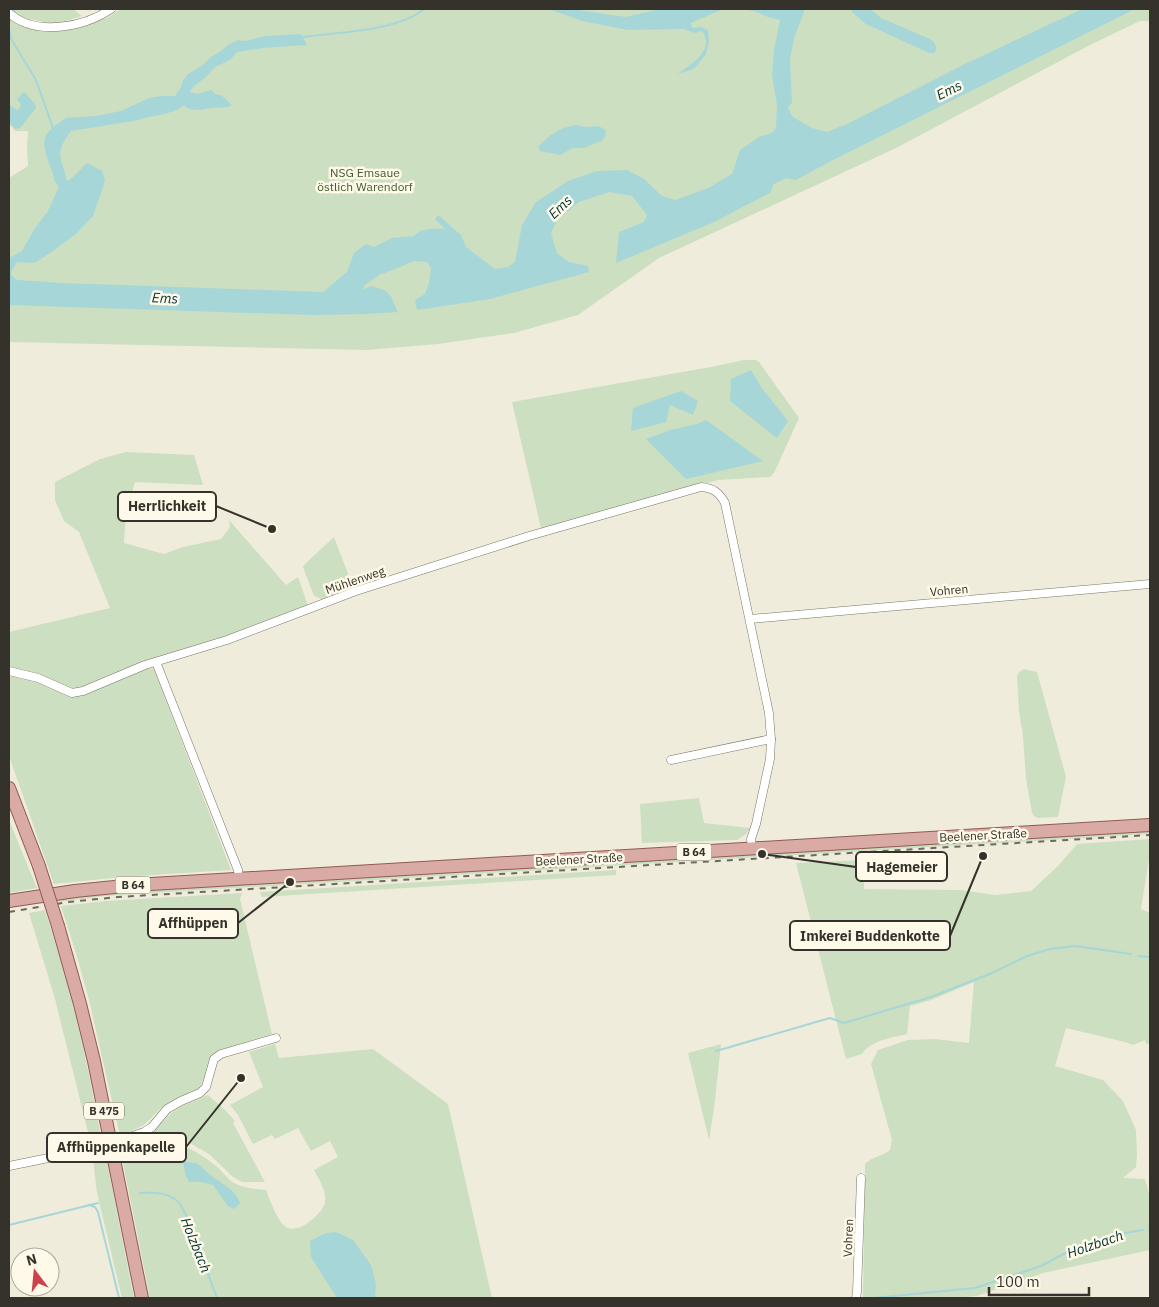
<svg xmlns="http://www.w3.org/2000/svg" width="1159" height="1307" font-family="'IBM Plex Sans',sans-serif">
	<rect width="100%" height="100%" fill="#f0ecdb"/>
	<!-- green -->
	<g fill="#ccdfc0">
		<path d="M11,9H73L82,16L54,24L25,18L15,14Z"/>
		<path d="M120,9H1150V21H1140L1090,45L896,148L659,258L578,315L514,333L438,344L367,350L9,342V178L28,166L27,148L28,131H15L9,124V17L24,25L82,24L107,18Z"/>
		<path d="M744,360H756L759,362L799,418L774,473L770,477L718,480L543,530L542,528H541L512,402L711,367Z"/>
		<path d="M126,452L194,455L203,485L135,482L126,514L124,543L164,554L183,547L221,539L230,527L229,520L286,585L298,577L308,606L226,637L74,690L9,668V632L110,608L79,532L64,521L55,500V482L100,459Z"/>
		<path d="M334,537L353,587L322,599L314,596L303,567L306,563Z"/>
		<path d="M147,668L154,669L231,870L122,877L54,884L9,756V673L28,678L72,697Z"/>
		<path d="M1024,669L1037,672L1066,777L1058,817L1038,818L1034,816L1032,813L1026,779L1023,736L1019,711L1017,677L1019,672Z"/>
		<path d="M699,798L704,823L750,828L746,834L737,840L642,843L640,804Z"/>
		<path d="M9,820L34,881L37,888L9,893Z"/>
		<path d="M1150,830V834L168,892L106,896L59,902V900L94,895L126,892Z"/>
		<path d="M1150,839V853L1141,909L1150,913V1043L1146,1044L1145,1040L1133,1045L1125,1042L1066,1028L1055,1066L1103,1080L1123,1101L1136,1130L1137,1155L1136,1167L1123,1178L1145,1179L1150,1197V1250L1043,1273L977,1296L955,1298H863L865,1164C871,1157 883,1156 890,1150L892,1140L871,1064L878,1050L908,1040L935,1039L969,1043L974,982L931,1000L910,1006L907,1034C892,1038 871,1040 862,1054L846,1059L796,863L863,860L864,889L961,890L995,895L1031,891L1058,866L1077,844Z"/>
		<path d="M616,870V875L262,897L260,892Z"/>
		<path d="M242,893L240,899L272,1034L219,1051L202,1083L198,1089L163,1106L144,1125L120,1136L89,1000L78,960L61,906L106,901Z"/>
		<path d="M45,910C69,984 88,1061 101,1138L90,1140L55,999L29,913Z"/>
		<path d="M275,1044L279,1058L373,1049L448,1104L492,1298H150L120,1148L151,1134L171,1113L182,1106L208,1095L224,1109L235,1121L233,1123L265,1182H242L233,1177L209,1154L188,1142L174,1138L176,1143C191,1148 204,1156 217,1167C222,1171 226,1177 231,1181C241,1188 254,1189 266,1190C270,1200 277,1221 286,1227C298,1235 322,1214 325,1203C327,1191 319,1180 314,1170L338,1157L330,1141L311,1151L298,1128L275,1139L272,1135L253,1144L238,1115L230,1105L263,1087L249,1052Z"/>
		<path d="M721,1044L714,1109L709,1140L688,1053Z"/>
		<path d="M104,1147L134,1298H122L97,1193L92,1151Z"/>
	</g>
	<!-- water -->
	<g fill="#a7d6d9">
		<path d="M549,9H572L626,17L659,9H723L691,23V26L694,28L701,27L708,30L709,41L706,54L694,69L677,74C690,66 716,49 702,31L695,33L684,29L628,30L582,21Z"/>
		<path d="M740,9H805L794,38L790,59L792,103L788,107L792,116L798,120L812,128L827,132L847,124L963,65L1082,9H1135L831,161L796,180L786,178L774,184L770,193L714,222L616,263L619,232L644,222L647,215L632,196L609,192L579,202L557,220L551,233L557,253L569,262L588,266L589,272L490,299L417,310L415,300L425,294L429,283L431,269L428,262L414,261L393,270L379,275L365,285L363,290L371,286C392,291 389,293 398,312L366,314L313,315L9,305V258L22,251L35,228L48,211L59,187L54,180L53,174L46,155L44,143L46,135L53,127L66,118L96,116L121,111L149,98L161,96H175L181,87L183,80L188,74L203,65L211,57L221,51L228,45L238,40L245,41L265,36L301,34L307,45L263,48L237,52L230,60L215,67L206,77L193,87L190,92L198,94L211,90L215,94L221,95L232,105C226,109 219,107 212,108C203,109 191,113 184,105C173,115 152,115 139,120L71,131C54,154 61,155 67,181L72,178L87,163L102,171L105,181L93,216L77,233L53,251L35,263L17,262L12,270L11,274L14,278L17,280L62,283L323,292L347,272L354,253L366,244L374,247L392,238L414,236C422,227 434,229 445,229L435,219L438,215L461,235L466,247L495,269L508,267L515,262L522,225L536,202L568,181L597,171L627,170L644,179L662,196L675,200L708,188L732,174L740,150L759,137L772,133L776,128L777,105L772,75L774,50L780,20L768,17L754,11Z"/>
		<path d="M852,9H870L881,18L930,39C936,43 937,46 935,53H929L866,24L852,12Z"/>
		<path d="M24,92L35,104L36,108L20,128L15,129L9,122V107L10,105L17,110L20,108L21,105L17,99Z"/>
		<path d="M577,125C579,126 584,127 586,127C594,127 599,124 606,131L605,137L601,141L584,148H573L560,155L540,151L538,147C550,134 560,127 577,125Z"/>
		<path d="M751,370L761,387L788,421L777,438L730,401L731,379Z"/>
		<path d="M681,391L698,401L693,415L670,405L666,422L631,431L633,408Z"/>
		<path d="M706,420L763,461L686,479L646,439L670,430L697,424Z"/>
		<path d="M183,1162C187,1162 191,1162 195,1163C201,1165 203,1169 208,1173C219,1183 235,1188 240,1203L234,1209L228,1206L213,1185L201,1182H189L186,1176Z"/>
		<path d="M336,1232L353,1240L371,1265L376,1284L375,1298H337L311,1257L310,1241L326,1233Z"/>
	</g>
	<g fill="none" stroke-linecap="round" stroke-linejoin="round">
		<!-- stream -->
		<g stroke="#a7d6d9" stroke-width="2">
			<path d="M14,12L15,9"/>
			<path d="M9,28L11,39L36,80L53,128"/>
			<path d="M301,37C334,33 399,31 424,9"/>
			<path d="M1138,956L1150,957"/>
			<path d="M716,1051L830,1018L844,1023L931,997L992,973L1027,956L1050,949L1075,946L1131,954"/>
			<path d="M140,1193C154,1192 170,1192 180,1204C182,1207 184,1212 186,1215L217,1298"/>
			<path d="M89,1205L95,1207L98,1212L119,1298"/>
			<path d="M9,1225L98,1203"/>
			<path d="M1149,1229H1150"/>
			<path d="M873,1298L975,1288L1041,1266L1073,1249L1113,1235L1143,1230"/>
		</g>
		<!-- minor casing -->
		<g stroke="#797566" stroke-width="9">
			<g id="minor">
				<path d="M9,13C36,37 84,27 111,9"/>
				<path d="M750,619L1150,584"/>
				<path d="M156,662L238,870L239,879"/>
				<path d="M9,671L38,678L72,693L83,691L145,665L227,640L356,591L529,536L701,487C713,488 719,492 725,503L769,713L771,739L770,759L756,824L751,839L752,848"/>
				<path d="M671,760L771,739"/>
				<path d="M121,1140L144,1132L152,1127L167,1109L181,1101L200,1093L206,1087L214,1059L221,1054L276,1038"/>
				<path d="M9,1166L73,1153L100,1146"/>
				<path d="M856,1298L857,1292L861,1178"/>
			</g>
		</g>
		<!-- primary casing -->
		<g stroke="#905b53" stroke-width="14">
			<g id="primary">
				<path d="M9,788L39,866"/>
				<path d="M9,901L75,891L134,885L1150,825"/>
				<path d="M58,926L80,1004L94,1061L142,1298"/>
			</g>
		</g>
		<!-- minor -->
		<use href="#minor" stroke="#fff" stroke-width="8"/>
		<!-- primary -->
		<use href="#primary" stroke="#daaaa4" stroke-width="12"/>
		<!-- rail -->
		<path stroke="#6c695f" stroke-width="2" stroke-dasharray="6 6" stroke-linecap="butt" d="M9,912L68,902L118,897L1150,835"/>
		<!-- primary-bridge casing -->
		<g stroke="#905b53" stroke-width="14" stroke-linecap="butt">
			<path id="primary-bridge" d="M39,866L58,926"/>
		</g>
		<!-- primary-bridge -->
		<use href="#primary-bridge" stroke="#daaaa4" stroke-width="12"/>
	</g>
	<g text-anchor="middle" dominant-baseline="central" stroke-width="5" stroke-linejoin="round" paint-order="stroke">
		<!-- shield labels -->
		<g fill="#fef9e8" stroke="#716e64" stroke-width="1">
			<rect x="676.5" y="843.5" width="35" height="17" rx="4"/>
			<rect x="115.5" y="876.5" width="35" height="17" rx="4"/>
			<rect x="84" y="1102.5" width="40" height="17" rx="4"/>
		</g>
		<g font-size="11" font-weight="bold" fill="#34322b">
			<text x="694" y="852">B 64</text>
			<text x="133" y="885">B 64</text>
			<text x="104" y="1111">B 475</text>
		</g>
		<!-- park labels -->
		<g font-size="12" fill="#3e5929" stroke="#fef9e8">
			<text x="365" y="172">NSG Emsaue<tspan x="365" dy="14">östlich Warendorf</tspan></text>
		</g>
		<!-- street labels -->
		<g font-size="12" fill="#34322b" stroke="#fef9e8">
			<text transform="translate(355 580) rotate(-19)">Mühlenweg</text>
			<text transform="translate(949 590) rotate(-5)">Vohren</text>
			<text transform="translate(983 835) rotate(-3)">Beelener Straße</text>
			<text transform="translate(579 859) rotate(-3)">Beelener Straße</text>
			<text transform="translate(848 1238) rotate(-88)">Vohren</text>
		</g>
		<!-- water labels -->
		<g font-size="14" font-style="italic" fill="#013134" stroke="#fef9e8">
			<text transform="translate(949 90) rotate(-26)">Ems</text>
			<text transform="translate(560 207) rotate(-44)">Ems</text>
			<text transform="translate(165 298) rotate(3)">Ems</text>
			<text transform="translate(1095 1244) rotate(-19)">Holzbach</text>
			<text transform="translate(196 1245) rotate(68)">Holzbach</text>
		</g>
	</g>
	<!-- callouts -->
	<path fill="none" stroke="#34322b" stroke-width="2" d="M272 529L216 506M762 854L856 867M290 882L238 923M983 856L950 936M241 1078L186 1147"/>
	<g fill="#34322b" stroke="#fef9e8" stroke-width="2">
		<circle cx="272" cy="529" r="5"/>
		<circle cx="762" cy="854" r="5"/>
		<circle cx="290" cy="882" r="5"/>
		<circle cx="983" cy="856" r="5"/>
		<circle cx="241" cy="1078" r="5"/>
	</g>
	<g fill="#fef9e8" stroke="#34322b" stroke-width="2">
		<rect x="118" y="492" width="98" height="29" rx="5"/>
		<rect x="856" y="852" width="91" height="29" rx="5"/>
		<rect x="148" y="909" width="90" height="29" rx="5"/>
		<rect x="790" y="921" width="160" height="29" rx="5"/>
		<rect x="47" y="1133" width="139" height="29" rx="5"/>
	</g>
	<g font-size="14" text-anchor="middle" font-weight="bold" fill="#34322b">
		<text x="167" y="511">Herrlichkeit</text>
		<text x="902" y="872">Hagemeier</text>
		<text x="193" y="928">Affhüppen</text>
		<text x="870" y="941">Imkerei Buddenkotte</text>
		<text x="116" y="1152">Affhüppenkapelle</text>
	</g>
	<!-- border -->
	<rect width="1159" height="1307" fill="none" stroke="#34322b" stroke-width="20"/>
	<!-- north arrow -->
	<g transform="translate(35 1272) rotate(344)"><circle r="24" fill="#fef9e8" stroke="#ada99c"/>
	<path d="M0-4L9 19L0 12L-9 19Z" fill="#cf3f4d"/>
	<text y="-8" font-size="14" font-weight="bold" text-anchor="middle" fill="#34322b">N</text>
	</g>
	<!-- scale -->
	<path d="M989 1287v8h100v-8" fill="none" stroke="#34322b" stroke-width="2.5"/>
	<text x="996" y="1287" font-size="15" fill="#34322b" stroke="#fef9e8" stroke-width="4" paint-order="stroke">100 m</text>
</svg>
